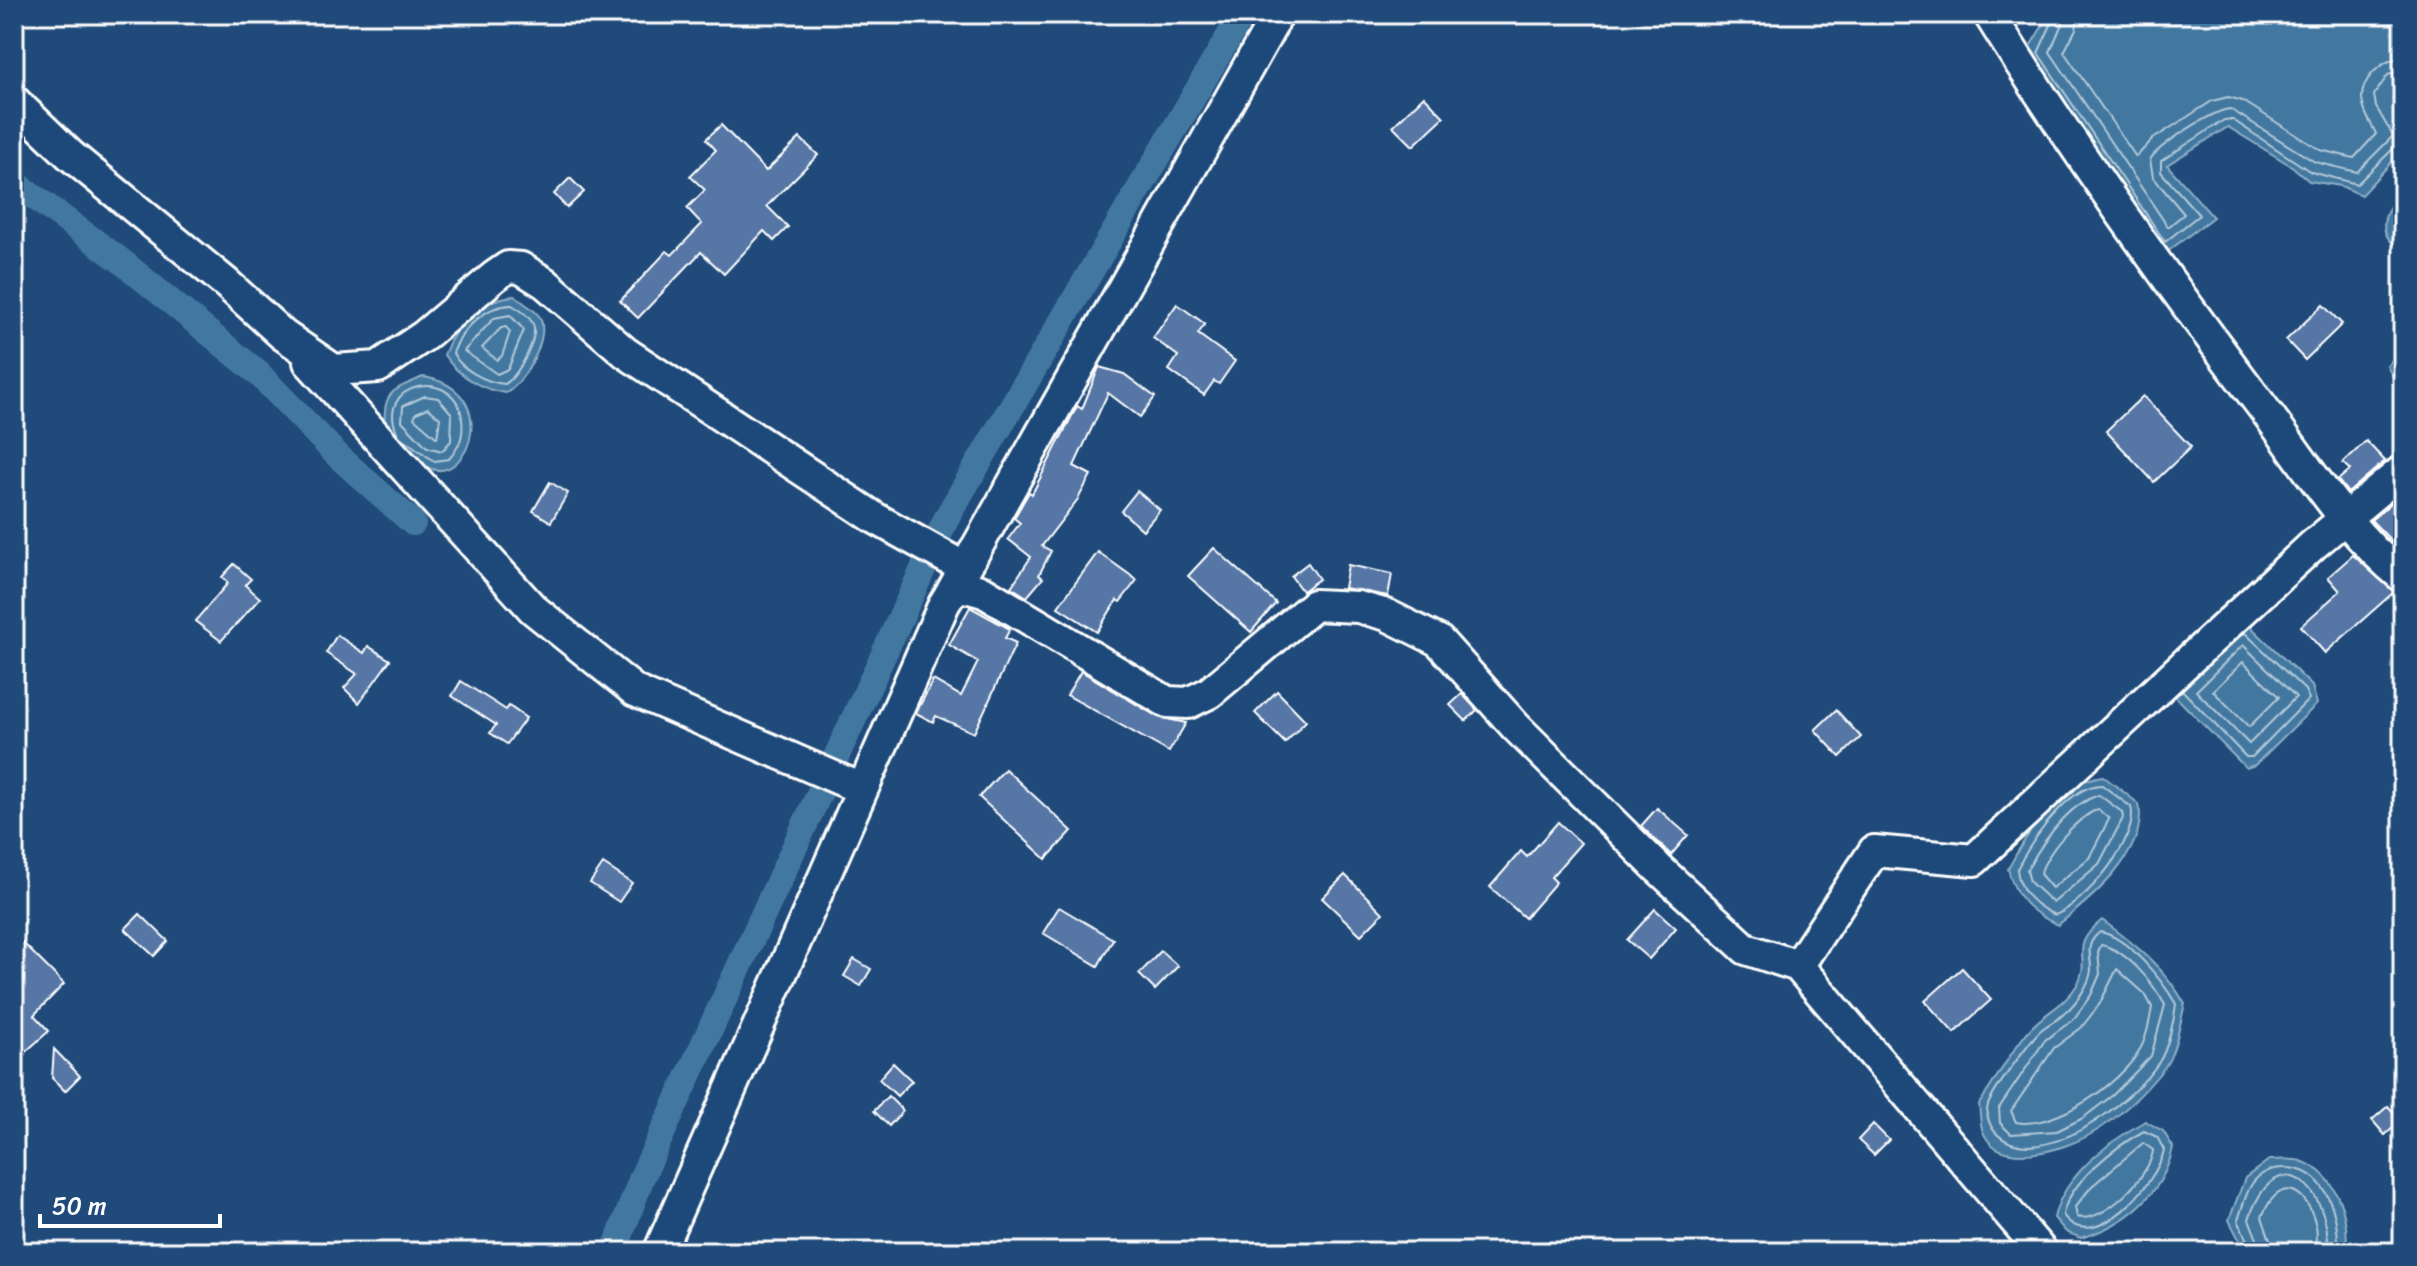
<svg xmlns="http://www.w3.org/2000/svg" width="2417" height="1266" font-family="Sriracha,sans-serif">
	<rect width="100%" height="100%" fill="#1f4a7a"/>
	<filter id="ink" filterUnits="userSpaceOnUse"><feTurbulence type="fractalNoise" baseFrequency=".0125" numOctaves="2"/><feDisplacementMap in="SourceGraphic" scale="16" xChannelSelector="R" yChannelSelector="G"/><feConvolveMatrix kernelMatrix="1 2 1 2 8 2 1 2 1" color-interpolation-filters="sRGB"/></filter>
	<g filter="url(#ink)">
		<!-- water -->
		<g fill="#4378a0" stroke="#8eaec6" stroke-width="2">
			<path d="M2050,14H2403V86L2392,98L2403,121V150L2361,195L2341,186L2309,181L2293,167L2228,127L2167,165L2213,217L2163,255L2027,51Z"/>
			<path d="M2403,186V250C2370,233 2387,208 2403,186Z"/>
			<path d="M514,296C522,302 533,308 539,316C552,336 524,383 506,393C482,390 458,376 444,355C455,324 480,299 514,296Z"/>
			<path d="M2403,346V396L2387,366Z"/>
			<path d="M423,377C502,389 470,485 429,468C411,461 398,441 385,427C382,390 394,390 423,377Z"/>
			<path d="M2248,624L2312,686L2317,704L2255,765L2246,768L2173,694Z"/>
			<path d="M2103,776L2139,804C2148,853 2092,898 2058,925C2031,913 2015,898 2008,869C2027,833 2059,781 2103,776Z"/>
			<path d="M2102,920C2136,945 2164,967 2185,1004C2180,1022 2176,1053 2164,1068C2145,1092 2118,1119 2091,1134C2064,1150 1996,1172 1982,1129C1980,1121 1980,1112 1979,1104C1995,1082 2014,1045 2032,1027C2047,1011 2065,1005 2077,985C2093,955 2066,950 2102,920Z"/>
			<path d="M2145,1121L2163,1131L2173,1147C2164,1194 2125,1225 2081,1238L2066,1232L2054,1218C2063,1176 2109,1142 2145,1121Z"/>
			<path d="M2269,1160C2278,1160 2292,1158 2301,1161C2337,1173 2350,1218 2346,1252L2245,1251L2229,1220L2245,1178Z"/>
		</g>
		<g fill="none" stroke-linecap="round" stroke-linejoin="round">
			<!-- shore -->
			<g stroke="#b4c9d9" stroke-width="2">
				<path d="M2056,14L2038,53L2165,242L2199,215L2161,172V161L2224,120H2233L2311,172L2357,184L2395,147L2403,145"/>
				<path d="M2066,14L2050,52L2168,227L2184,214L2153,177L2150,160C2157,146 2214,110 2230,109L2315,162L2357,172L2393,136L2376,107L2374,95L2388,75L2403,70"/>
				<path d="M2078,14L2076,29L2064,52L2136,157L2153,139L2212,101L2228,97L2243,101L2320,150L2354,158L2376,134C2372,125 2365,115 2363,105C2357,82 2381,59 2403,58"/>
				<path d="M512,305C519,309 528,315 532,322C541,335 518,377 505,384C487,383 460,369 453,353C462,328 486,305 512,305Z"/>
				<path d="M510,315L524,330L508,369L497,374L464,351L494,318Z"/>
				<path d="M506,327L510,332L502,356L497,360L482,348L501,328Z"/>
				<path d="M425,396L438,398L452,414L451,441L442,451L427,447L402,421L403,406Z"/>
				<path d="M428,408L440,418L437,438L414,418L416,413Z"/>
				<path d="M399,436C370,382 457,365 462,419C464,436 460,446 449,459L434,461L400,437"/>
				<path d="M2243,645L2296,697L2249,744L2196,691Z"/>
				<path d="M2243,662L2279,697L2249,727L2213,691Z"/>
				<path d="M2182,690L2246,757H2252L2309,699L2305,690L2244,632"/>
				<path d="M2102,785L2131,807C2140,839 2084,904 2055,915C2035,906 2019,891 2017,869C2031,842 2068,785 2102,785Z"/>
				<path d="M2099,795L2122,812L2123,818L2099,864L2053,903L2030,882L2027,870C2042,843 2068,804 2099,795Z"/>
				<path d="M2098,809L2109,819L2089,858L2052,888L2040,874C2048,851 2075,819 2098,809Z"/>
				<path d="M2100,932C2128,937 2162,980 2176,1004C2174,1020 2168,1049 2159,1062C2134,1101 2038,1176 1996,1133C1990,1127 1985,1114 1988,1105C1992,1093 2027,1045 2037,1034C2044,1025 2058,1021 2066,1012C2076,1003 2090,984 2091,970C2091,953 2084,945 2100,932Z"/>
				<path d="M2101,945C2127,950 2153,983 2165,1005L2151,1056L2113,1095L2083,1118L2057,1131L2011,1134L2000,1123L1999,1108L2045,1040L2073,1020L2091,995L2100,974L2098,952Z"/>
				<path d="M2117,969L2145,994L2152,1007C2150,1019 2147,1038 2140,1049C2123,1082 2055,1130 2016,1122L2011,1111L2054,1048L2081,1028L2099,1005Z"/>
				<path d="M2144,1131L2157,1137L2164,1150C2158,1182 2093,1258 2063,1215C2069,1182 2116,1146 2144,1131Z"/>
				<path d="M2143,1143L2153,1150C2151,1175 2103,1225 2077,1217L2075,1207L2092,1186Z"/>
				<path d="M2252,1252L2238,1220C2242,1209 2245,1194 2252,1184C2259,1173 2272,1168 2284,1168C2328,1167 2339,1217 2338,1252"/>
				<path d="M2262,1252L2249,1219C2277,1137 2331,1187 2328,1252"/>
				<path d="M2274,1252L2262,1217C2279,1174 2307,1187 2316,1226C2318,1235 2316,1243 2316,1252"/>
			</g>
			<!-- canal -->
			<g stroke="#4378a0" stroke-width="26">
				<path d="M14,182L120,260L258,373L339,457L413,523"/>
				<path d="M614,1252L642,1177L948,515L1242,14"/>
			</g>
		</g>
		<!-- building -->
		<g fill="#5676a6" stroke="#fff" stroke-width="2">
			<path d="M1424,96L1444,117L1413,146L1393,126Z"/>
			<path d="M721,125L766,171L800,138L818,155L767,206L788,227L774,241L764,231L724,274L701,252L638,318L620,301L667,251L672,255L702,224L687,208L705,190L690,176L716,150L706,139Z"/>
			<path d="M570,178L584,192L567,208L554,194Z"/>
			<path d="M1177,304L1205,324L1198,334L1235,361L1219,384L1214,381L1204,395L1169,370L1178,356L1153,338Z"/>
			<path d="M2323,305L2342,324L2305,360L2286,340Z"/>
			<path d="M1099,367L1124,374L1155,397L1140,417L1108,393L1074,466L1091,475L1078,499L1042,546L1051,551L1039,575L1043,578L1027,597L1011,587L1031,557L1008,539L1020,523L1014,518L1029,492L1032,494L1077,406L1082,409Z"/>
			<path d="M2143,396L2191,447L2154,482L2106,431Z"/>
			<path d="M2366,441L2385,461L2348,493L2338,480L2350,470L2343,463Z"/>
			<path d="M550,482L568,493L551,522L533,511Z"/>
			<path d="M1137,491L1160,510L1143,530L1121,511Z"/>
			<path d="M2397,498L2403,505V512L2392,522L2403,534L2400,550L2371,520Z"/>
			<path d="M1214,548L1276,603L1251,632L1188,576Z"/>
			<path d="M1098,552L1137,580L1120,602L1117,600L1097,632L1058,607Z"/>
			<path d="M2353,555L2394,592L2325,653L2301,626L2340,591L2328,577Z"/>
			<path d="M1308,563L1319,579L1302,591L1291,576Z"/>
			<path d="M234,564L251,579L245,585L260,598L221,641L195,621L228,583L222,577Z"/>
			<path d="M1348,565L1392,574L1388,596L1344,588Z"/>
			<path d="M970,607L1010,629L1005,638L1016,643L974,733L936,716L933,722L916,713L933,680L961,696L978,662L949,645Z"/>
			<path d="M337,635L364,653L368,646L390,660L359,703L344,688L357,674L326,653Z"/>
			<path d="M1081,671L1158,717L1186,723L1169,752L1067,695Z"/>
			<path d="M461,681L506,710L509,706L526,718L507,744L490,733L496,725L452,696Z"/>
			<path d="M1277,691L1306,721L1285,743L1255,713Z"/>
			<path d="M1462,694L1477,710L1466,721L1450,705Z"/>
			<path d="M1836,710L1861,737L1840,757L1815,730Z"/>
			<path d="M1005,769L1072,831L1046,859L979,797Z"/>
			<path d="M1657,808L1688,835L1671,855L1641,826Z"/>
			<path d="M1558,822L1581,843L1551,877L1556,882L1525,918L1490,887L1521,851L1527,857Z"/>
			<path d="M603,864L632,883L619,902L590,883Z"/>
			<path d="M1345,875L1383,913L1361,935L1322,898Z"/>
			<path d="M1059,907L1113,939L1098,966L1043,933Z"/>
			<path d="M1655,909L1676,928L1649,959L1627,940Z"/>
			<path d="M140,914L168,941L154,956L125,929Z"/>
			<path d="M14,934L64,984L34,1015L49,1031L14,1062Z"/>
			<path d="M1161,951L1178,966L1155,990L1139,974Z"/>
			<path d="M854,959L871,969L861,986L844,976Z"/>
			<path d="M1962,968L1991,1000L1954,1033L1925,1001Z"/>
			<path d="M54,1049L80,1076L65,1091L52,1078Z"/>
			<path d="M893,1063L912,1081L897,1096L879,1079Z"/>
			<path d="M888,1096L903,1111L889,1126L874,1111Z"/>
			<path d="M2388,1106L2401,1121L2385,1135L2372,1120Z"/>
			<path d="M1873,1124L1889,1140L1874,1155L1858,1140Z"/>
		</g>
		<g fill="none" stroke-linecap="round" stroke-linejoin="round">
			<!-- minor casing -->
			<g stroke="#fff" stroke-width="36">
				<g id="minor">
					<path d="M1989,14C2074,150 2167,281 2264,409C2307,466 2347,532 2403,577"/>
					<path d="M14,101L70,155L226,283L283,335L334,370L378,367L424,336L495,276L508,267L521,268L545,283L626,353L875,518L965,568"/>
					<path d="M309,362L533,609L635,691L862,789"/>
					<path d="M955,586L1278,14"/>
					<path d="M1798,966L1874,851L1974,860L2313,545L2403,470"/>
					<path d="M659,1252L944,604L952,591L966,587L984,592L1167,702L1188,703L1209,693L1314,605L1358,607L1387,615L1439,641L1515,726L1658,868L1746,949L1798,966L2042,1252"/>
				</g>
			</g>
			<!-- minor -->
			<use href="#minor" stroke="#1f4a7a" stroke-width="30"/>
		</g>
	</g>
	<!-- margin -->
	<rect width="2417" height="1266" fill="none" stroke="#1f4a7a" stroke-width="48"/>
	<rect x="24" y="24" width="2369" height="1218" fill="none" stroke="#fff" stroke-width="3" filter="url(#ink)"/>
	<!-- scale -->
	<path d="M40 1214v12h180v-12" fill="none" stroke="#ffffff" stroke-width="4"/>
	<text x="52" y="1214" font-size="24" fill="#ffffff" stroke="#1f4a7a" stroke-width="6" paint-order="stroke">50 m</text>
</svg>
